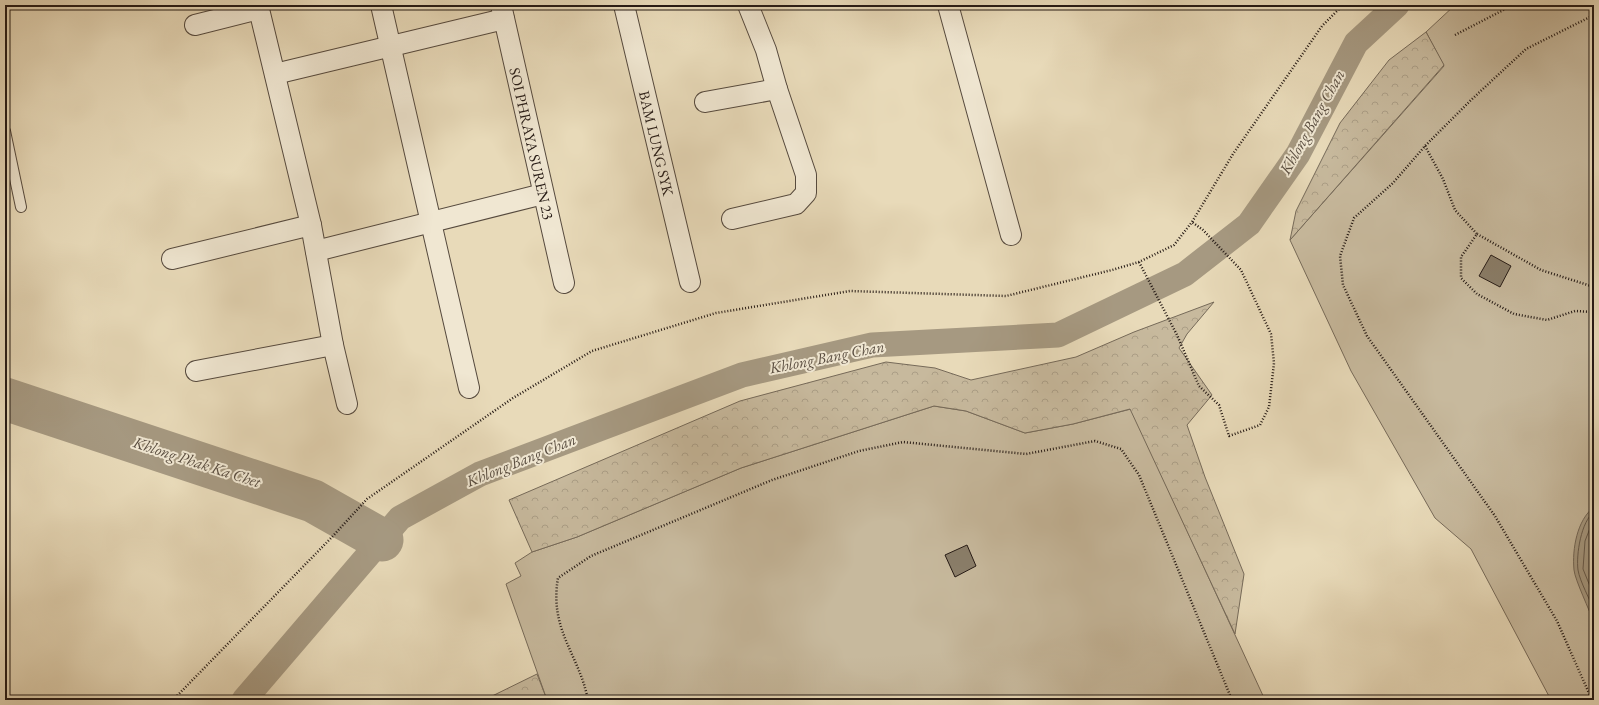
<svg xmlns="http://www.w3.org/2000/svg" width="1599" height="705" font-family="'EB Garamond',serif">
	<defs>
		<pattern id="forest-crowns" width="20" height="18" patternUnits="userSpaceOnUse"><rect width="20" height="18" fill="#c7b99d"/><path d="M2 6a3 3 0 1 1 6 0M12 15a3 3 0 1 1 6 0" fill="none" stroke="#ab9e86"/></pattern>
	</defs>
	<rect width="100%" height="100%" fill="#e8dab9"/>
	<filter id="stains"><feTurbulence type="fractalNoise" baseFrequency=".005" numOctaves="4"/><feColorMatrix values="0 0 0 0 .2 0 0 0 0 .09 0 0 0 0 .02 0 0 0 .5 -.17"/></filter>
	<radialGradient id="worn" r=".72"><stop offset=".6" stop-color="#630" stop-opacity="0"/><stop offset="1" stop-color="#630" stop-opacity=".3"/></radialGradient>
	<!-- grass -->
	<g fill="#c7b99d" stroke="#766a59">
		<path d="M1455,5H1594V700H1551L1471,549L1435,518L1351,371L1290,240L1444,66L1426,32Z"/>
		<path d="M934,406L966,411L1025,433L1073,424L1131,409L1265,700H547L506,584L521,576L515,563L532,552L577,537L741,468Z"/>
	</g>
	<!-- forest -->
	<g fill="url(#forest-crowns)" stroke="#766a59">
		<path d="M1426,32L1444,65L1290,240L1296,211L1340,123L1389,60Z"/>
		<path d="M1214,302L1187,334L1179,348L1212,395L1187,425L1205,477L1244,574L1235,634L1130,409L1073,424L1025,433L966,411L934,406L741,468L577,537L532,552L509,500L740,401L886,362L935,368L971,380L1076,357L1134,332Z"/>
		<path d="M537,674L547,700H484Z"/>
	</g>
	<!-- water -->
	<path fill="#a69981" stroke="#726656" d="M1594,507V623C1590,611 1575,580 1574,570C1572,549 1577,520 1594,507Z"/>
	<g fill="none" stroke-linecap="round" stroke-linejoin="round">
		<!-- shore -->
		<g stroke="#665a4b" stroke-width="1">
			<path d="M1594,512C1581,521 1576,555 1578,570C1580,582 1590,599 1594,611"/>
			<path d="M1594,518L1585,541L1583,569L1594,596"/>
			<path d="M1594,533C1588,549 1588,565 1594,580"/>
		</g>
		<!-- canal -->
		<path stroke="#a69981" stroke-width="25" d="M244,700L400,518L480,474L742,375L872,345L1058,335L1185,274L1249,224L1298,154L1356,43L1397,5"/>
		<!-- river -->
		<path stroke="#a69981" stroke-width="43" d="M5,399L313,501L382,540"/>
	</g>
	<!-- building -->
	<g fill="#8a7e6a" stroke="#251a15">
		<path d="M1491,255L1511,266L1500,287L1479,276Z"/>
		<path d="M967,545L976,566L955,577L945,555Z"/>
	</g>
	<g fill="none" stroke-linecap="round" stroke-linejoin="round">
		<!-- lane casing -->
		<g stroke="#564a3e" stroke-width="12">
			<path id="lane" d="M5,131L21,207"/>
		</g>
		<!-- street casing -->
		<g stroke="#564a3e" stroke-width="22">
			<g id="street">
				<path d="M258,5L311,225L333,345L347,404"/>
				<path d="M381,5L469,388"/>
				<path id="s1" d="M501,5L564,283"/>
				<path id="s2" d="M624,5L690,282"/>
				<path d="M948,5L1011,235"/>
				<path d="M195,25L259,9"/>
				<path d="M275,74L504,19"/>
				<path d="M705,102L777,89"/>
				<path d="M732,219L796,204L806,193V175L777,89L766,50L748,5"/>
				<path d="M316,251L543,194"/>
				<path d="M172,259L311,225"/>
				<path d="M196,371L333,345"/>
			</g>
		</g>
		<!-- path -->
		<g stroke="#251a15" stroke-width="2.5" stroke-dasharray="1 2" stroke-linecap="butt">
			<path d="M1455,35L1513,5"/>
			<path d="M1425,146L1443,179L1455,210L1477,234L1461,257V278L1477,294L1514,314L1547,320L1575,311L1594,312"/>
			<path d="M1477,234L1541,270L1594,287"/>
			<path d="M1139,262L1177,335L1199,386L1219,405L1229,436L1260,425L1269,407L1274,363L1271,334L1241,270L1203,230L1192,222"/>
			<path d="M173,700L332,537L367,499L513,398L592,351L716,313L850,291L1006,296L1112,270L1139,262L1174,245L1192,222L1233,154L1322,26L1343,5"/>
			<path d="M588,700C579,654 549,630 558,578L591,556L772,480L859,451L903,442L1026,454L1095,441L1121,449L1139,475L1232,700"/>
			<path d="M1592,700L1557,621L1495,516L1367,336L1343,285L1340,256L1354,218L1393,183L1425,146L1471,100L1526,49L1594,15"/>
		</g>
		<!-- lane -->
		<use href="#lane" stroke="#f0e7d2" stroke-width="10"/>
		<!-- street -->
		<use href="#street" stroke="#f0e7d2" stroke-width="20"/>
	</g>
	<g text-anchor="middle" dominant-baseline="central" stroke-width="4" stroke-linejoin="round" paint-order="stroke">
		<!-- street labels -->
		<g font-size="15" fill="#251a15" stroke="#f0e7d2">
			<text stroke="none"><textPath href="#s2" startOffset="142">BAM LUNG SYK</textPath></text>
			<text stroke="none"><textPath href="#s1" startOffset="142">SOI PHRAYA SUREN 23</textPath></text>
		</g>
		<!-- water labels -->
		<g font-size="16" font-style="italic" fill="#594d40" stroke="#f0e7d2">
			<text transform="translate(1312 122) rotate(-61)">Khlong Bang Chan</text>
			<text transform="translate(827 357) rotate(-11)">Khlong Bang Chan</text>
			<text transform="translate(521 460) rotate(-22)">Khlong Bang Chan</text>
			<text transform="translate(197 462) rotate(18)">Khlong Phak Ka Chet</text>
		</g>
	</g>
	<!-- margin -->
	<rect width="1599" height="705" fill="none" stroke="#e8dab9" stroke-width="20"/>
	<rect x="6" y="6" width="1587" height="693" fill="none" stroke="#251a15" stroke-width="2"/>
	<rect x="10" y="10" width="1579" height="685" fill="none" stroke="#251a15"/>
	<rect width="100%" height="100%" filter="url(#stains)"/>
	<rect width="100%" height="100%" fill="url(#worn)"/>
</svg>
